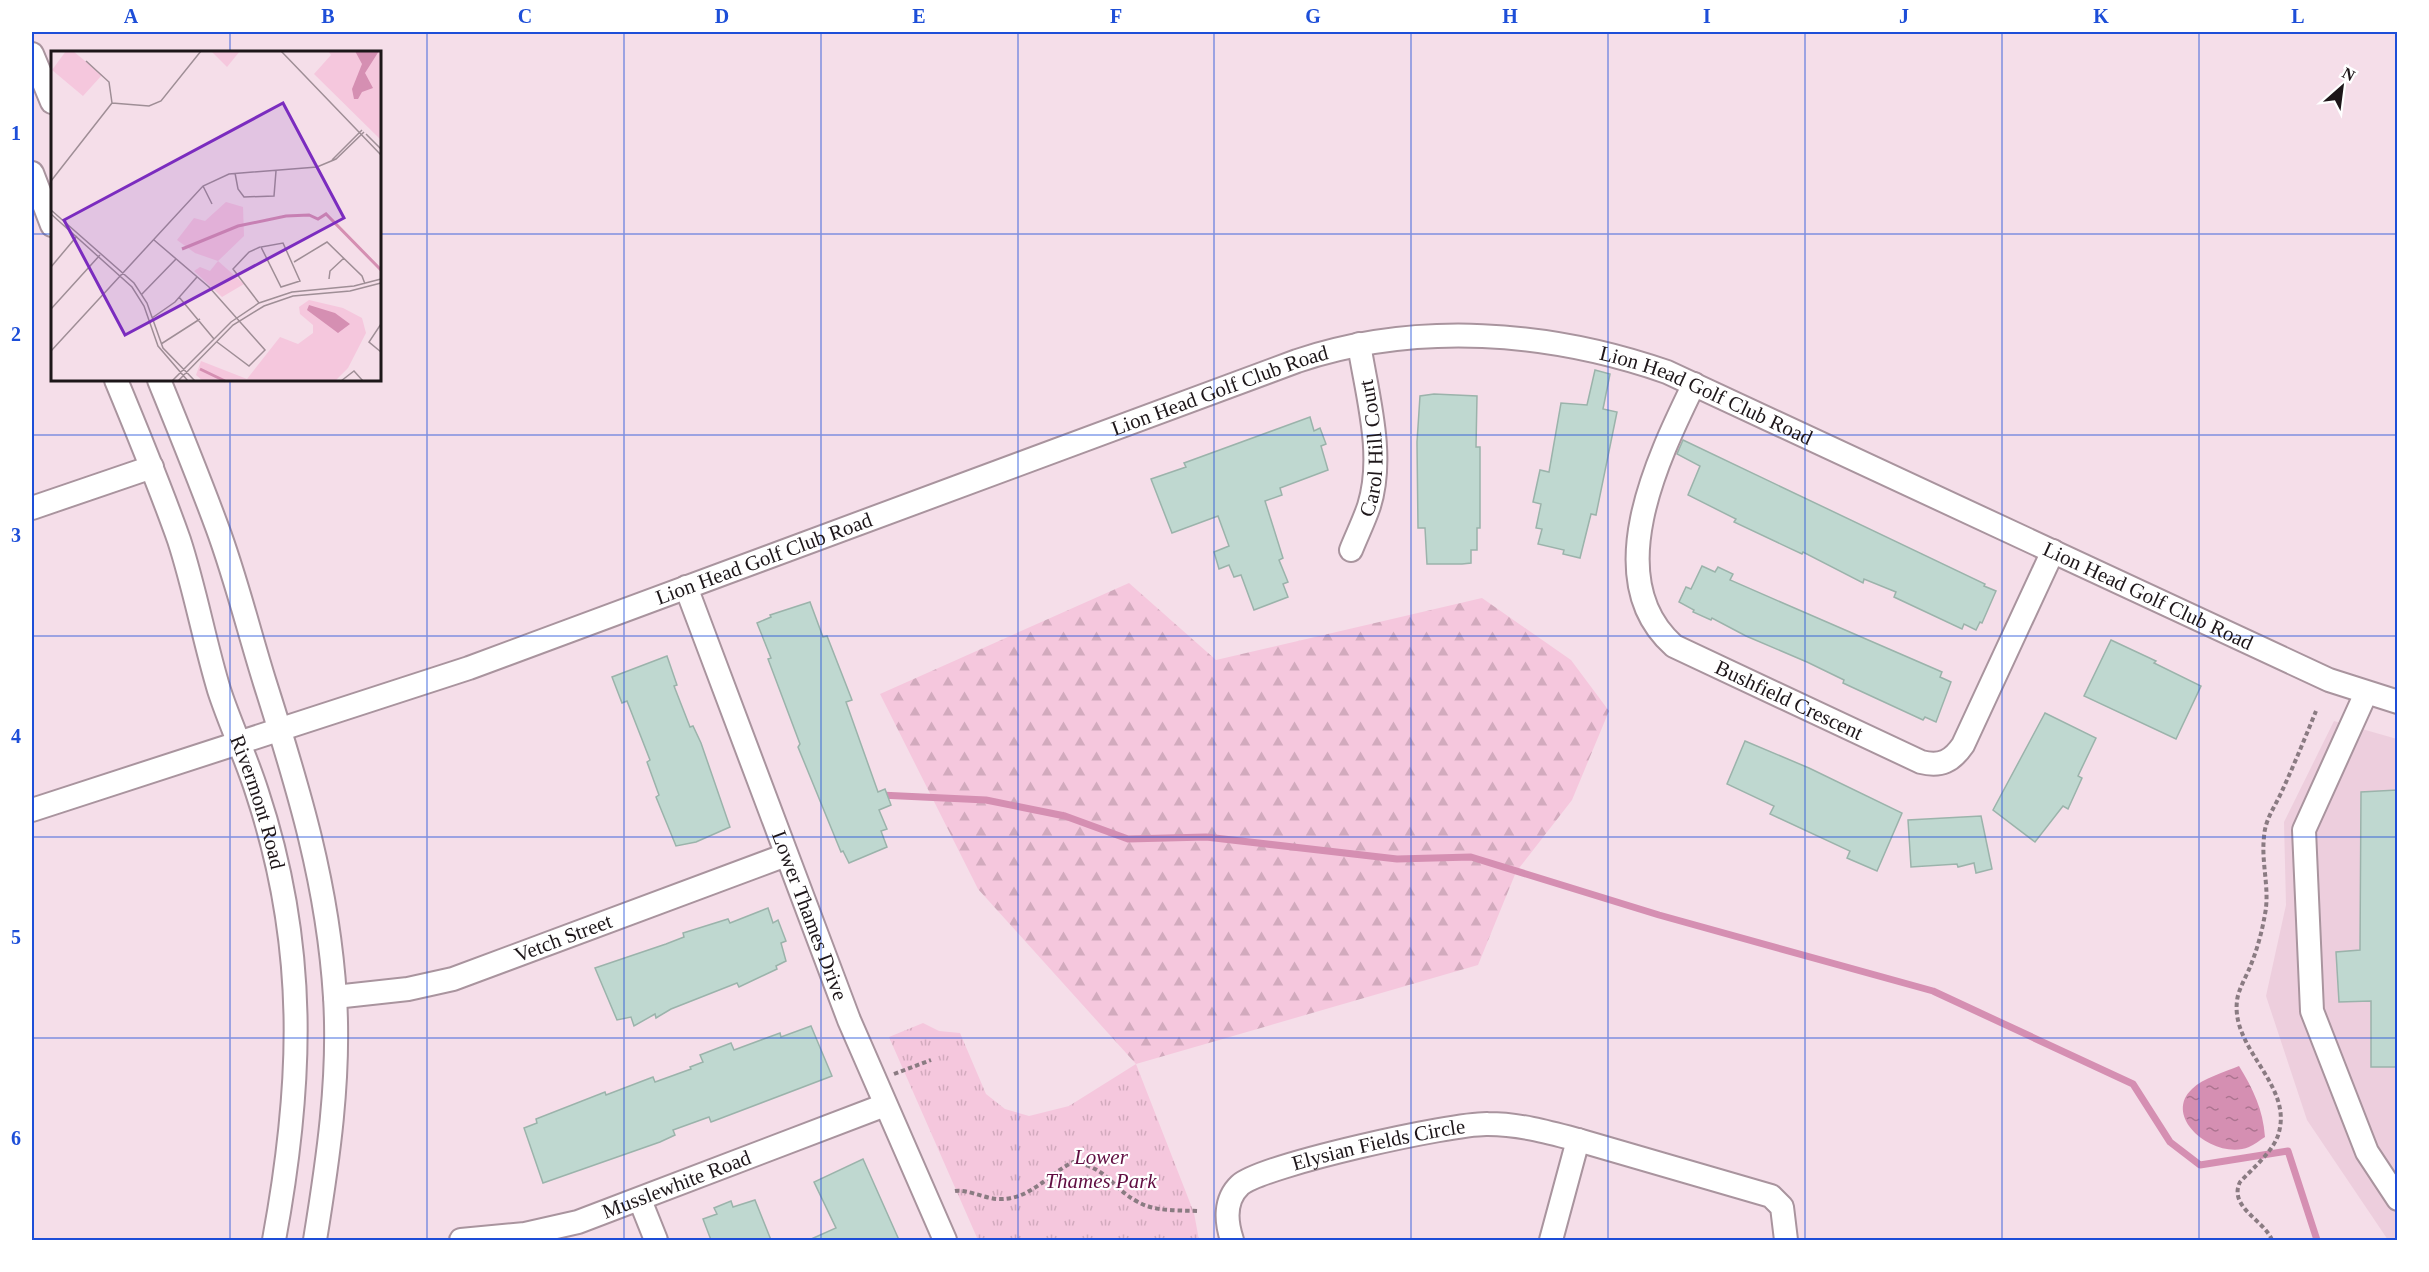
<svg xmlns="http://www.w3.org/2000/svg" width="2429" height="1272" font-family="'Times New Roman',serif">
	<defs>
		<pattern id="grass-tufts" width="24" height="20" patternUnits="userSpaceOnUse" patternTransform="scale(1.5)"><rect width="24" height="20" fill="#f5c7dd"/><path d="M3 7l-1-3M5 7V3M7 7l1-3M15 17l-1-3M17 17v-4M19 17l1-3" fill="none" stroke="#d2aabd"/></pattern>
		<pattern id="forest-firs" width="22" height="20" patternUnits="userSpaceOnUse" patternTransform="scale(1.5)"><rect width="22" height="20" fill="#f5c7dd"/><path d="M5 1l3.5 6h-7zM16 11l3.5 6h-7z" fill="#d2aabd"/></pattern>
		<pattern id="water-ripples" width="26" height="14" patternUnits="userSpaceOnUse" patternTransform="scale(1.5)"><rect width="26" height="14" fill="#d58fb2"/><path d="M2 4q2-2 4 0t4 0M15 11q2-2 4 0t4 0" fill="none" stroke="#ac7490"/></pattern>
	</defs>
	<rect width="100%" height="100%" fill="#f5dee9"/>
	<!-- built -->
	<path fill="#edcedd" d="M2334,721L2397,739V1240H2388L2307,1120L2266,996L2286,905L2284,822Z"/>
	<!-- grass -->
	<path fill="url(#grass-tufts)" d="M923,1023L939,1031L960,1033L986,1094L1005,1109L1029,1116L1069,1106L1136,1064L1194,1213L1199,1240H978L889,1037Z"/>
	<!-- forest -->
	<path fill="url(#forest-firs)" d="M1129,583L1216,660L1482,598L1571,660L1609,711L1572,800L1516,872L1478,965L1136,1064L978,889L880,694Z"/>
	<!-- water -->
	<path fill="url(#water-ripples)" d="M2239,1066C2253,1089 2263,1109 2265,1137C2260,1140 2254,1145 2249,1147C2216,1161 2161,1118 2192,1089C2203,1078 2225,1072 2239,1066Z"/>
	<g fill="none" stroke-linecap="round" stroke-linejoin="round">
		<!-- stream -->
		<path stroke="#d58fb2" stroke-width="7" d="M880,795L986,800L1065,816L1128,839L1206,837L1397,859L1471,857L1659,915L1933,991L2133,1084L2170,1142L2200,1165L2288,1151L2317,1240"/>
	</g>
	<!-- building -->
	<g fill="#bfd8d0" stroke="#9bb3ab" stroke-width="1.5">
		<path d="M1595,370L1610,374L1603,409L1617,412L1596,515L1591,514L1580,558L1563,554L1564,550L1538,544L1542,529L1536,528L1541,504L1533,502L1540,470L1549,472L1561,403L1587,405Z"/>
		<path d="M1434,394L1477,396L1476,447H1480V528H1477V550H1471V563L1462,564H1427L1425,528H1418L1417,442L1420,396Z"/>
		<path d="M1310,417L1314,431L1320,428L1326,444L1321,446L1328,470L1280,488L1282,495L1265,501L1283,558L1279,560L1288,582L1283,584L1288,597L1254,610L1241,575L1234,577L1229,565L1219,569L1214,552L1229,546L1218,516L1172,533L1151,479L1186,467L1184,463Z"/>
		<path d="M1683,440L1985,584L1984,586L1996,591L1982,623L1980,622L1976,630L1964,624L1962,629L1894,597L1896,592L1864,579L1863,583L1803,552L1802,554L1734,522L1736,519L1688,495L1700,466L1677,454Z"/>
		<path d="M1702,566L1715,572L1718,567L1733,574L1730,580L1942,672L1940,677L1951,682L1936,722L1925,717L1923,720L1843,683L1844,680L1807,662L1746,636L1712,618L1711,620L1693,612L1694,610L1679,602L1686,587L1691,589Z"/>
		<path d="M810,602L823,637L827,636L852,700L846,702L878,792L885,789L891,805L879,810L887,829L881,831L887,847L849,863L843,851L841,852L798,747L800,744L768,659L771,658L757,623L771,617L770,615Z"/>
		<path d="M2111,640L2156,661L2154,663L2201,686L2176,739L2084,696Z"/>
		<path d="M667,656L677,685L674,686L690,727L693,726L701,743L730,827L696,842L676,846L656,797L659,795L647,762L650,760L627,701L622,703L612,677Z"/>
		<path d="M2045,713L2096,738L2078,776L2082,778L2068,809L2063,806L2035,842L1993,810Z"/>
		<path d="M1745,741L1809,768L1902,813L1877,871L1847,858L1850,851L1770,814L1774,806L1727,784Z"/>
		<path d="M2397,790V1067H2371V1001L2339,1002L2336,952L2360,950L2361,792Z"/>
		<path d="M1981,816L1992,869L1976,873L1974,863L1958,867L1957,864L1911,867L1908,820Z"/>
		<path d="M768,908L773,923L778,920L786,941L781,943L786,961L776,966L777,969L739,987L737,983L671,1009L656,1018L655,1014L634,1026L631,1017L617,1020L595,968L666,944L684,937L683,933L728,919L730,923Z"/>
		<path d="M811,1026L832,1076L711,1122L709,1117L673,1130L675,1135L660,1142L543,1183L524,1128L537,1123L536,1119L605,1092L606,1095L653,1077L655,1082L691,1069L690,1067L703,1062L700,1055L731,1043L734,1050L780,1033L781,1037Z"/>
		<path d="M863,1159L899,1240H809L836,1228L814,1182Z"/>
		<path d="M755,1200L771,1240H711L703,1219L717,1214L714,1208L731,1201L733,1207Z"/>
	</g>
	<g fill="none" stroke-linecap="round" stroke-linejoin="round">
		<!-- minor casing -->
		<g stroke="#a9949e" stroke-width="26">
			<g id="minor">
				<path d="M32,54L52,102"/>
				<path d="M32,173L52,225"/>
				<path id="s1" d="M116,380C138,433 160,486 179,540C195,589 204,640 219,690C230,724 246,757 257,792C308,946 303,1083 274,1240"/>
				<path d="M159,380C179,429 199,478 217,527C236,578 249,632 265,683C299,790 328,885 335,997C340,1079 328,1160 315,1240"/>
				<path id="s2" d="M1694,384C1659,456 1598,579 1674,646L1921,762C1941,767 1952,761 1963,745L2053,551"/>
				<path d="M32,508L152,467"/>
				<path id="s3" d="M1351,550C1357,535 1364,521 1369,506C1385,455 1367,395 1359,344"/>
				<path id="s4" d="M686,587L849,1020L945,1240"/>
				<path d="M2366,693L2304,830L2312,1011L2367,1152L2398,1199"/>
				<path id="s5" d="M32,810L469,668L1297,361C1417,321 1549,331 1667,372L2329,680L2398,702"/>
				<path id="s6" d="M335,997L408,989L453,979L786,855"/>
				<path d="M640,1200L656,1240"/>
				<path id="s7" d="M461,1240L525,1234L578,1222L885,1105"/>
				<path id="s8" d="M1232,1240C1226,1222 1224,1200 1240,1185C1263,1165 1452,1123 1488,1124C1519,1124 1548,1132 1578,1140"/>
				<path d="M1551,1240L1578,1140L1771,1196L1782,1207L1786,1240"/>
			</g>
		</g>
		<!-- path -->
		<g stroke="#8a7b82" stroke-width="4" stroke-dasharray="4.5 3" stroke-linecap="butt">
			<path d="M894,1074L931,1060"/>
			<path d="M955,1191C966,1189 984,1198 997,1199C1029,1201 1047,1175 1073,1162C1109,1168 1110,1187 1138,1202C1156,1212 1178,1210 1198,1211"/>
			<path d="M2272,1240C2264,1220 2228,1207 2240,1182C2252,1169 2275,1150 2279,1132C2292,1084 2231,1049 2237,1001C2238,990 2246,977 2250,967C2257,950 2262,932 2265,914C2270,889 2261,863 2264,837C2265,819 2275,807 2282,791C2294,765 2305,738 2316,711"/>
		</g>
		<!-- minor -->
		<use href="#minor" stroke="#fff" stroke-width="22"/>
	</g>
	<!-- grid -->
	<path fill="none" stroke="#1d4ed8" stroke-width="1.5" stroke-opacity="0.55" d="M230,32V52M427,32V1240M624,32V1240M821,32V1240M1018,32V1240M1214,32V1240M1411,32V1240M1608,32V1240M1805,32V1240M2002,32V1240M2199,32V1240M32,234H52M380,234H2398M230,380V1240M32,435H2398M32,636H2398M32,837H2398M32,1038H2398"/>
	<g text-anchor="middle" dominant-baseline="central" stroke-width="4.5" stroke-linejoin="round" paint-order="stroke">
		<!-- street labels -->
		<g font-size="21" fill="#1d1619" stroke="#fff">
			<text stroke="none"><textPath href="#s5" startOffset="1260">Lion Head Golf Club Road</textPath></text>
			<text stroke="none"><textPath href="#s5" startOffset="1764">Lion Head Golf Club Road</textPath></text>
			<text stroke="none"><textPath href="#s3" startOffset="106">Carol Hill Court</textPath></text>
			<text stroke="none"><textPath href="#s5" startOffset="774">Lion Head Golf Club Road</textPath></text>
			<text stroke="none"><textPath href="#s5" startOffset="2250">Lion Head Golf Club Road</textPath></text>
			<text stroke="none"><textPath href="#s2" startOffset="410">Bushfield Crescent</textPath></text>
			<text stroke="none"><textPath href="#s1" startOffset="446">Rivermont Road</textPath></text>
			<text stroke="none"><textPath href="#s4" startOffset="351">Lower Thames Drive</textPath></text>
			<text stroke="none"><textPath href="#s6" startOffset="237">Vetch Street</textPath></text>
			<text stroke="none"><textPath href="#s8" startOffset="204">Elysian Fields Circle</textPath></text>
			<text stroke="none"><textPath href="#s7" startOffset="224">Musslewhite Road</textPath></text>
		</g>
		<!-- park labels -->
		<g font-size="21" font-style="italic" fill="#610e42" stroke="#fff">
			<text x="1101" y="1157">Lower<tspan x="1101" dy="24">Thames Park</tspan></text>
		</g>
	</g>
	<!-- overview -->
	<g transform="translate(51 51)">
		<rect width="330" height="330" fill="#f5dee9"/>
		<path d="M15,0H22L51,24L32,45L1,19ZM277,0H330V89L263,23L280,4ZM167,210L193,233L171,246L143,220L149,216L159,220Z" fill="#f5c7dd"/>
		<path d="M160,0H189L176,16ZM175,151L192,156L193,185L167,210L144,202L126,189L143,167L154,170ZM258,249L292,257L311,267L315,282L297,317L284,330H152L145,324L150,310L196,328L229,286L247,293L262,282V274L249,263L248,256Z" fill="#f5c7dd"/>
		<path d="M304,0H328L314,22L322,37L311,41L307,48H303L301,38L311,13ZM258,254L284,262L299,273L287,282L256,259Z" fill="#d58fb2"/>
		<path fill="none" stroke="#d58fb2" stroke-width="3" d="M131,198L187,175L235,165L258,164L267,168L275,163L330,219M149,318L174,330"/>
		<path fill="none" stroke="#9f8e96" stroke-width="1.5" d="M230,0L330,104M61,52L98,55L110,50L150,0M315,83L330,98M281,109L311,79M184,122L187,138L193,146L223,145L225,120M0,130L61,52L58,31L35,10M152,135L161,153M0,159L83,232L96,252L112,297L144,330M0,163L81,236L93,255L107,295L137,330M103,189L158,236L214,299L198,315L166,291M232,192L249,230L230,236L210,196ZM243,211L276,191L311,225L314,233M0,216L26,185M278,228L279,220L293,207M91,243L125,208M128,246L163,288M208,252L182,218L198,201L209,196M0,258L49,204M101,267L124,251L146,226M330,273L318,291L330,301M110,293L149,268M0,300L152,135L178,123L266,116L285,108L313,81M121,330L180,271L208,252L241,241L303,235L330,228M127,330L182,274L213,255L242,245L299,240L330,232M290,330L303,320L312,330"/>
		<path fill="#7b2cbf" fill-opacity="0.15" stroke="#7b2cbf" stroke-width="3" d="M232,52L293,167L74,284L13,169Z"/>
		<rect width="330" height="330" fill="none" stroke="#1d1619" stroke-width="3"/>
	</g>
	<!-- border -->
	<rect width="2429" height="1272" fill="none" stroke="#ffffff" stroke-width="66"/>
	<!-- north arrow -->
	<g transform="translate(2342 87) rotate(28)" stroke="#ffffff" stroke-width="4.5" paint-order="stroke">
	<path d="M0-4.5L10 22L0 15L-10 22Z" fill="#1d1619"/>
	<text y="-9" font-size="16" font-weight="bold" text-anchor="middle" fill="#1d1619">N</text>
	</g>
	<rect x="33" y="33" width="2363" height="1206" fill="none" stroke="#1d4ed8" stroke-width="2"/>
	<g font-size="20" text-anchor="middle" font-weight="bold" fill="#1d4ed8">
		<text x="131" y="23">A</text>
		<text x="328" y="23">B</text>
		<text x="525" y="23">C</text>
		<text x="722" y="23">D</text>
		<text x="919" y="23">E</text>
		<text x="1116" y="23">F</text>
		<text x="1313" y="23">G</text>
		<text x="1510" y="23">H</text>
		<text x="1707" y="23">I</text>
		<text x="1904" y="23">J</text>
		<text x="2101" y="23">K</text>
		<text x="2298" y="23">L</text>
		<text x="16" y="140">1</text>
		<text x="16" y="341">2</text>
		<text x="16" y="542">3</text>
		<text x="16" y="743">4</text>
		<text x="16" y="944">5</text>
		<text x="16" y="1145">6</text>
	</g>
</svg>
